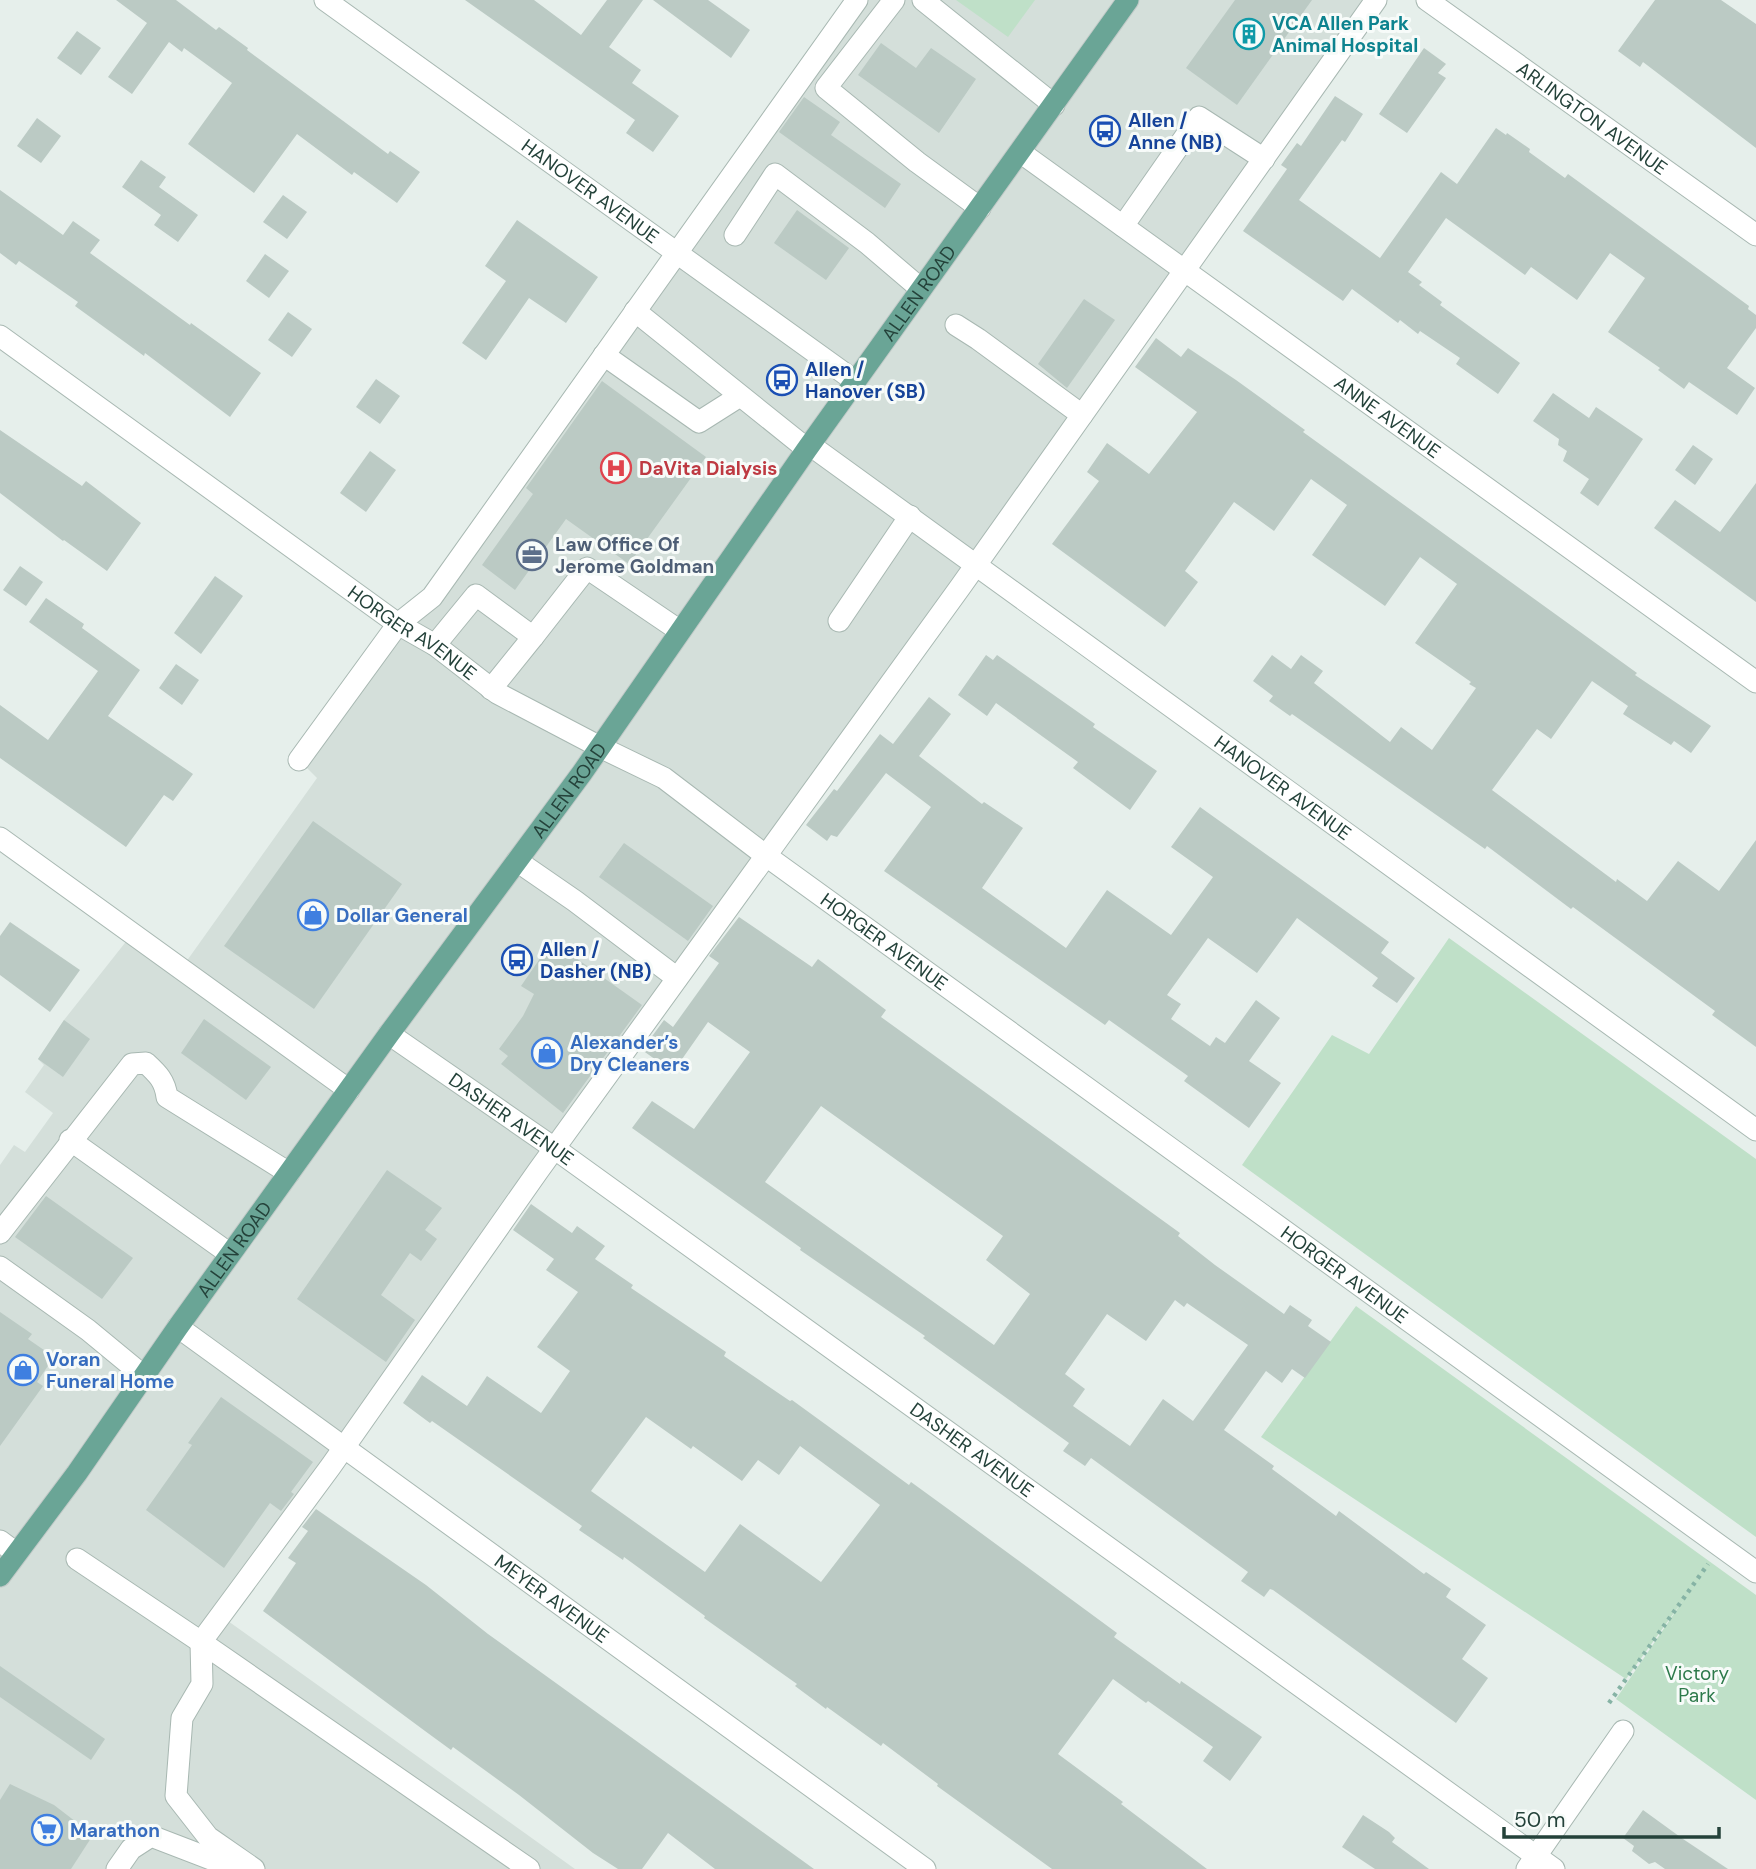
<svg xmlns="http://www.w3.org/2000/svg" width="1756" height="1869" font-family="'DM Sans',sans-serif">
	<rect width="100%" height="100%" fill="#e6efeb"/>
	<!-- built -->
	<path fill="#d4dfda" d="M857,0H1376L221,1616L575,1869H0V1165L14,1145L25,1152L53,1113L25,1092L44,1065L38,1059L64,1020L132,934L181,969L317,778L299,760L432,597Z"/>
	<!-- green -->
	<g fill="#bfe0c8">
		<path d="M956,0H1035L1008,37Z"/>
		<path d="M1449,938L1756,1159V1537L1242,1165L1332,1035L1369,1054Z"/>
		<path d="M1356,1306L1756,1595V1800L1616,1699L1684,1599L1626,1679L1261,1437Z"/>
	</g>
	<!-- building -->
	<g fill="#bbcac4" fill-rule="evenodd">
		<path d="M116,0H176L216,30L219,27L248,48L247,50L388,154L390,151L420,172L397,203L354,172L352,175L297,134L254,193L188,144L232,83L184,48L182,52L169,42L132,94L108,77L147,23Z"/>
		<path d="M465,0H534L581,35L607,0H643L609,47L641,70L632,83L679,116L653,152L626,133L635,120Z"/>
		<path d="M653,0H708L750,30L731,58Z"/>
		<path d="M1235,0H1312L1237,105L1186,68Z"/>
		<path d="M1655,0H1721L1756,24V148L1643,62L1640,67L1618,51Z"/>
		<path d="M77,31L101,48L81,75L57,58Z"/>
		<path d="M881,43L916,68L931,48L976,79L939,133L858,75Z"/>
		<path d="M1424,48L1446,64L1438,73L1446,78L1407,133L1379,114Z"/>
		<path d="M1335,96L1363,114L1345,142L1342,140L1299,200L1380,258L1441,172L1457,184L1496,128L1506,135L1507,133L1530,149L1529,152L1565,178L1568,174L1749,306L1748,309L1756,315V328L1727,368L1755,388L1737,415L1689,382L1684,389L1658,370L1660,368L1608,332L1645,278L1610,253L1577,300L1531,267L1525,275L1446,218L1408,272L1422,282L1419,285L1442,302L1440,305L1520,363L1498,394L1456,364L1460,358L1420,331L1418,334L1400,320L1398,323L1352,289L1343,301L1243,231L1287,169L1281,165L1297,143L1301,146Z"/>
		<path d="M804,97L840,122L831,135L901,184L885,208L779,132Z"/>
		<path d="M37,118L61,136L41,163L17,146Z"/>
		<path d="M141,160L166,177L159,187L198,215L178,242L154,225L161,215L122,187Z"/>
		<path d="M0,190L63,235L73,221L100,240L90,253L190,325L191,323L261,373L230,417L145,353L144,356L75,306L78,302L19,261L16,265L0,253Z"/>
		<path d="M283,195L307,212L287,239L263,222Z"/>
		<path d="M797,210L849,248L826,280L774,243Z"/>
		<path d="M517,220L598,277L566,323L529,298L486,360L462,343L506,281L485,266Z"/>
		<path d="M265,254L289,271L269,298L246,281Z"/>
		<path d="M1084,299L1115,320L1067,388L1038,364Z"/>
		<path d="M288,312L312,329L292,357L268,340Z"/>
		<path d="M1156,338L1181,357L1188,348L1236,380L1305,430L1303,432L1637,673L1635,675L1711,726L1691,753L1674,741L1671,745L1623,714L1628,706L1592,681L1551,739L1537,729L1492,790L1616,882L1617,879L1647,901L1678,861L1719,891L1756,840V1047L1712,1015L1715,1011L1573,907L1571,909L1487,846L1485,849L1292,714L1290,716L1269,701L1273,696L1253,681L1272,655L1291,669L1301,655L1323,671L1314,683L1390,742L1401,727L1432,750L1476,688L1469,684L1471,682L1415,643L1457,584L1420,557L1385,606L1312,555L1347,505L1311,479L1274,531L1234,502L1185,571L1198,582L1165,627L1052,544L1099,481L1087,472L1107,443L1149,474L1197,412L1135,367Z"/>
		<path d="M376,379L400,396L380,424L356,407Z"/>
		<path d="M602,381L706,457L629,564L566,519L515,590L482,565L533,494L526,488Z"/>
		<path d="M1553,393L1589,418L1596,407L1643,439L1598,506L1580,493L1589,479L1563,461L1567,451L1558,445L1559,439L1533,421Z"/>
		<path d="M0,430L82,486L86,481L141,523L107,571L64,540L63,541L0,493Z"/>
		<path d="M1693,445L1713,459L1695,485L1675,470Z"/>
		<path d="M370,451L396,470L366,512L340,493Z"/>
		<path d="M1756,483V602L1654,528L1675,500L1720,532Z"/>
		<path d="M20,566L43,582L26,606L3,590Z"/>
		<path d="M215,576L243,596L201,654L174,633Z"/>
		<path d="M46,598L84,624L82,628L140,670L108,716L193,774L173,801L164,795L126,847L0,758V705L48,740L98,671L29,622Z"/>
		<path d="M986,655L993,660L997,655L1095,724L1093,727L1157,771L1130,810L1073,768L1078,762L996,703L987,716L958,695Z"/>
		<path d="M176,664L199,680L182,705L159,688Z"/>
		<path d="M929,697L951,714L919,756L982,804L984,802L1023,828L982,888L1066,948L1107,890L1171,935L1213,877L1171,847L1200,807L1389,942L1381,953L1415,978L1397,1003L1372,986L1378,978L1297,918L1257,973L1208,938L1167,995L1181,1004L1171,1019L1210,1046L1216,1037L1225,1043L1256,1000L1280,1018L1249,1061L1281,1083L1249,1128L1184,1081L1188,1076L1109,1020L1105,1025L884,871L931,807L886,773L837,837L831,835L827,841L806,825L834,789L837,791L880,734L893,744Z"/>
		<path d="M313,821L402,884L314,1009L224,946Z"/>
		<path d="M624,843L713,906L688,941L599,877Z"/>
		<path d="M739,917L812,967L818,959L886,1010L881,1017L1180,1233L1178,1236L1215,1265L1284,1314L1290,1305L1312,1320L1308,1326L1331,1342L1305,1378L1292,1369L1282,1383L1266,1371L1224,1430L1274,1466L1272,1469L1336,1516L1339,1511L1424,1574L1426,1572L1451,1589L1446,1597L1486,1625L1462,1659L1488,1678L1456,1723L1273,1590L1270,1589L1264,1597L1241,1581L1248,1572L1091,1458L1085,1466L1063,1451L1069,1443L923,1338L925,1336L800,1250L801,1248L632,1128L652,1101L694,1129L750,1052L708,1022L673,1072L642,1050L664,1020L673,1027L719,963L709,956ZM821,1106L1003,1236L986,1260L1030,1294L994,1345L765,1182ZM1175,1300L1184,1307L1187,1303L1248,1345L1193,1421L1163,1399L1130,1446L1073,1406L1085,1389L1065,1374L1107,1314L1146,1341Z"/>
		<path d="M10,922L80,970L50,1012L0,975V936Z"/>
		<path d="M552,941L642,1005L563,1113L501,1064L508,1056L499,1049L523,1016L534,994L521,986Z"/>
		<path d="M204,1019L271,1067L246,1100L181,1053Z"/>
		<path d="M64,1020L90,1039L63,1077L38,1059Z"/>
		<path d="M387,1170L442,1208L425,1230L437,1239L421,1261L410,1253L381,1295L415,1320L386,1362L297,1299Z"/>
		<path d="M46,1196L133,1258L102,1299L15,1237Z"/>
		<path d="M531,1204L572,1233L577,1226L605,1246L595,1259L633,1285L631,1288L726,1352L724,1356L790,1401L792,1400L909,1485L911,1482L955,1514L1117,1633L1114,1637L1180,1684L1181,1681L1262,1737L1230,1781L1203,1761L1213,1747L1148,1701L1146,1703L1113,1679L1058,1754L1123,1802L1121,1804L1207,1869H1052L937,1786L938,1784L883,1743L881,1746L827,1707L826,1709L795,1686L797,1684L704,1618L705,1616L624,1557L623,1560L579,1530L582,1526L432,1421L430,1423L403,1403L422,1375L467,1406L487,1376L541,1413L570,1371L537,1347L578,1292L546,1270L554,1259L513,1230ZM646,1417L691,1449L693,1446L742,1481L758,1460L779,1475L800,1446L880,1505L821,1582L740,1524L705,1572L591,1491Z"/>
		<path d="M0,1312L32,1334L28,1339L54,1357L37,1382L43,1386L0,1446Z"/>
		<path d="M221,1397L313,1462L291,1492L294,1494L281,1511L270,1503L224,1568L146,1510L192,1445L188,1443Z"/>
		<path d="M316,1509L426,1585L488,1634L814,1869H715L668,1833L642,1869H618L593,1853L519,1795L453,1747L451,1750L425,1731L263,1611L296,1563L288,1558L308,1531L302,1527Z"/>
		<path d="M0,1666L105,1739L91,1760L0,1697Z"/>
		<path d="M10,1784L54,1805L93,1835L71,1869H0V1800Z"/>
		<path d="M1643,1810L1683,1839L1728,1869H1665L1655,1862L1649,1864L1632,1851L1634,1846L1623,1838Z"/>
		<path d="M1363,1815L1389,1832L1395,1838L1392,1842L1429,1869H1375L1342,1847Z"/>
	</g>
	<g fill="none" stroke-linecap="round" stroke-linejoin="round">
		<!-- minor casing -->
		<g stroke="#a8b8b2" stroke-width="23">
			<g id="minor">
				<path id="s1" d="M325,0L855,381"/>
				<path d="M894,0L826,88L917,162L980,208"/>
				<path d="M923,0L1054,105"/>
				<path id="s2" d="M1427,0L1756,235"/>
				<path id="s3" d="M1020,152L1756,682"/>
				<path d="M1123,226L1199,117L1264,159"/>
				<path d="M735,235L775,174L867,243L921,289"/>
				<path d="M635,311L807,449"/>
				<path d="M956,325L978,339L1082,415"/>
				<path id="s4" d="M0,336L398,624L435,645L497,693L600,747L664,778L765,855L1756,1572"/>
				<path d="M604,355L699,422L740,396"/>
				<path id="s5" d="M810,445L1756,1130"/>
				<path d="M839,621L910,516"/>
				<path d="M533,637L587,568L680,631"/>
				<path d="M435,645L476,595L533,637L491,689"/>
				<path d="M299,760L398,624L432,597L857,0"/>
				<path d="M0,838L349,1090"/>
				<path d="M517,861L575,901L677,978"/>
				<path id="s6" d="M389,1034L554,1148L1554,1869"/>
				<path d="M70,1140L230,1254"/>
				<path d="M0,1233L132,1064L146,1063C158,1074 165,1081 167,1097L289,1173"/>
				<path d="M0,1267L88,1330L145,1377"/>
				<path id="s7" d="M178,1327L925,1869"/>
				<path d="M0,1541L16,1553"/>
				<path d="M77,1559L201,1642L529,1869"/>
				<path d="M117,1869L131,1849L151,1836L237,1869"/>
				<path d="M254,1869L208,1837L176,1796L182,1718L202,1684L201,1642L331,1466L538,1171L961,586L1376,0"/>
				<path d="M1527,1869L1623,1731"/>
			</g>
		</g>
		<!-- major casing -->
		<g stroke="#c2cac8" stroke-width="23">
			<g id="major">
				<path id="s8" d="M0,1576L77,1473L178,1327L389,1034L582,773L807,449L1128,0"/>
			</g>
		</g>
		<!-- path -->
		<path stroke="#86b3a5" stroke-width="4.5" stroke-dasharray="3.5 5" stroke-linecap="butt" d="M1609,1703L1708,1564"/>
		<!-- minor -->
		<use href="#minor" stroke="#fff" stroke-width="21"/>
		<!-- major -->
		<use href="#major" stroke="#6aa596" stroke-width="21"/>
	</g>
	<!-- icons -->
	<defs>
		<g id="building-ring" transform="scale(1.575)"><circle r="9.5" fill="#f7fbf9" stroke="#0f9aa8" stroke-width="1.5"/><path d="M-4-6H4V6H1V3H-1V6H-4ZM-2.5-4.3h1.7v1.8h-1.7ZM.8-4.3h1.7v1.8H.8ZM-2.5-1h1.7V.8h-1.7ZM.8-1h1.7V.8H.8Z" fill="#0f9aa8"/></g>
		<g id="bus-ring" transform="scale(1.575)"><circle r="9.5" fill="#f7fbf9" stroke="#1a4fb4" stroke-width="1.5"/><path d="M-5-6H5V4H4V6H2V4H-2V6H-4V4H-5ZM-3.5-4V0h7V-4ZM-3.5 1.2v1.5H-2V1.2ZM2 1.2v1.5H3.5V1.2Z" fill="#1a4fb4"/></g>
		<g id="hospital-ring" transform="scale(1.575)"><circle r="9.5" fill="#f7fbf9" stroke="#e0444e" stroke-width="1.5"/><path d="M-5-5h3v3.5h4V-5h3V5h-3V1.5h-4V5h-3Z" fill="#e0444e"/></g>
		<g id="office-ring" transform="scale(1.575)"><circle r="9.5" fill="#f7fbf9" stroke="#5c6f8a" stroke-width="1.5"/><path d="M-6-3h4V-5.5h4V-3h4V5H-6ZM-1-4.5V-3h2v-1.5ZM-6 0V1H6V0Z" fill="#5c6f8a"/></g>
		<g id="shop-ring" transform="scale(1.575)"><circle r="9.5" fill="#f7fbf9" stroke="#3f7fe0" stroke-width="1.5"/><path d="M-5-2.5h2.3a2.7 3.5 0 0 1 5.4 0H5L5.5 6h-11ZM-1.5-2.5h3a1.5 2.3 0 0 0-3 0Z" fill="#3f7fe0"/></g>
		<g id="supermarket-ring" transform="scale(1.575)"><circle r="9.5" fill="#f7fbf9" stroke="#3f7fe0" stroke-width="1.5"/><path d="M-6-5.5h2.5l.6 2H6L4.5 2H-2.5L-4.4-4H-6ZM-1.5 3.2a1.3 1.3 0 1 0 .1 0ZM3 3.2a1.3 1.3 0 1 0 .1 0Z" fill="#3f7fe0"/></g>
	</defs>
	<g fill-rule="evenodd">
		<use href="#building-ring" x="1249" y="34"/>
		<use href="#bus-ring" x="1105" y="131"/>
		<use href="#bus-ring" x="782" y="380"/>
		<use href="#hospital-ring" x="616" y="468"/>
		<use href="#office-ring" x="532" y="555"/>
		<use href="#shop-ring" x="313" y="915"/>
		<use href="#bus-ring" x="517" y="960"/>
		<use href="#shop-ring" x="547" y="1053"/>
		<use href="#shop-ring" x="23" y="1370"/>
		<use href="#supermarket-ring" x="47" y="1830"/>
	</g>
	<g text-anchor="middle" dominant-baseline="central" stroke-width="6" stroke-linejoin="round" paint-order="stroke">
		<!-- culture labels -->
		<g font-size="19" font-weight="bold" fill="#0d838f" stroke="#f7fbf9" text-anchor="start">
			<text x="1272" y="23">VCA Allen Park<tspan x="1272" dy="22">Animal Hospital</tspan></text>
		</g>
		<!-- street labels -->
		<g font-size="19" fill="#24423a" stroke="#f7fbf9">
			<text stroke="none"><textPath href="#s2" startOffset="203">ARLINGTON AVENUE</textPath></text>
			<text stroke="none"><textPath href="#s1" startOffset="327">HANOVER AVENUE</textPath></text>
			<text stroke="none"><textPath href="#s8" startOffset="1578">ALLEN ROAD</textPath></text>
			<text stroke="none"><textPath href="#s3" startOffset="453">ANNE AVENUE</textPath></text>
			<text stroke="none"><textPath href="#s4" startOffset="508">HORGER AVENUE</textPath></text>
			<text stroke="none"><textPath href="#s5" startOffset="584">HANOVER AVENUE</textPath></text>
			<text stroke="none"><textPath href="#s8" startOffset="970">ALLEN ROAD</textPath></text>
			<text stroke="none"><textPath href="#s4" startOffset="1074">HORGER AVENUE</textPath></text>
			<text stroke="none"><textPath href="#s6" startOffset="149">DASHER AVENUE</textPath></text>
			<text stroke="none"><textPath href="#s8" startOffset="402">ALLEN ROAD</textPath></text>
			<text stroke="none"><textPath href="#s4" startOffset="1642">HORGER AVENUE</textPath></text>
			<text stroke="none"><textPath href="#s6" startOffset="716">DASHER AVENUE</textPath></text>
			<text stroke="none"><textPath href="#s7" startOffset="462">MEYER AVENUE</textPath></text>
		</g>
		<!-- transit labels -->
		<g font-size="19" font-weight="bold" fill="#164399" stroke="#f7fbf9" text-anchor="start">
			<text x="1128" y="120">Allen /<tspan x="1128" dy="22">Anne (NB)</tspan></text>
			<text x="805" y="369">Allen /<tspan x="805" dy="22">Hanover (SB)</tspan></text>
			<text x="540" y="949">Allen /<tspan x="540" dy="22">Dasher (NB)</tspan></text>
		</g>
		<!-- health labels -->
		<g font-size="19" font-weight="bold" fill="#be3a42" stroke="#f7fbf9" text-anchor="start">
			<text x="639" y="468">DaVita Dialysis</text>
		</g>
		<!-- service labels -->
		<g font-size="19" font-weight="bold" fill="#4e5e75" stroke="#f7fbf9" text-anchor="start">
			<text x="555" y="544">Law Office Of<tspan x="555" dy="22">Jerome Goldman</tspan></text>
		</g>
		<!-- shop labels -->
		<g font-size="19" font-weight="bold" fill="#366cbe" stroke="#f7fbf9" text-anchor="start">
			<text x="336" y="915">Dollar General</text>
			<text x="570" y="1042">Alexander’s<tspan x="570" dy="22">Dry Cleaners</tspan></text>
			<text x="46" y="1359">Voran<tspan x="46" dy="22">Funeral Home</tspan></text>
			<text x="70" y="1830">Marathon</text>
		</g>
		<!-- park labels -->
		<g font-size="19" fill="#2d7a4b" stroke="#f7fbf9">
			<text x="1697" y="1673">Victory<tspan x="1697" dy="22">Park</tspan></text>
		</g>
	</g>
	<!-- scale -->
	<path d="M1504 1827v10h215v-10" fill="none" stroke="#24423a" stroke-width="3.5"/>
	<text x="1514" y="1827" font-size="21" fill="#24423a" stroke="#f7fbf9" stroke-width="5" paint-order="stroke">50 m</text>
</svg>
